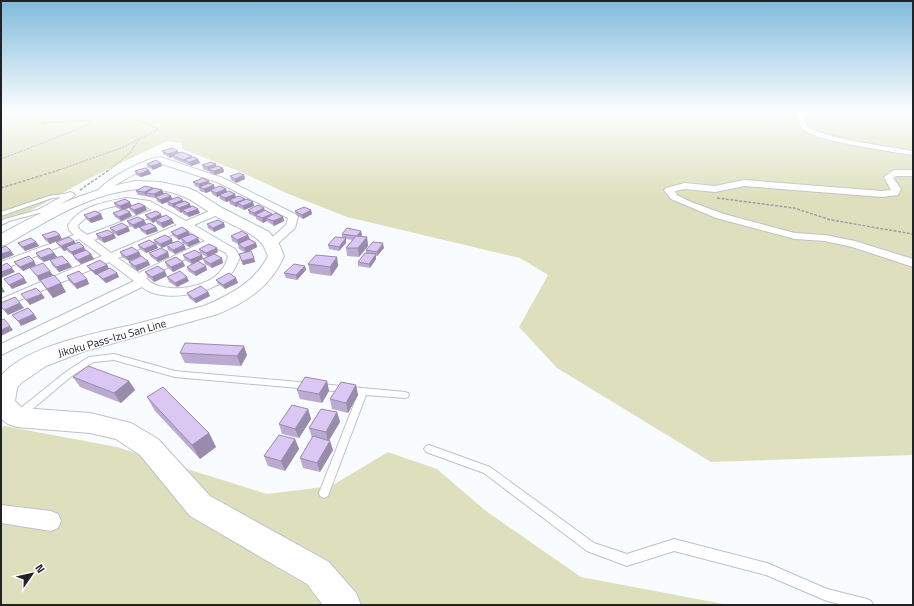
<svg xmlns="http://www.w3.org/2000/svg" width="914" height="606" font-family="'Titillium Web',sans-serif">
	<rect width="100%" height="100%" fill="#f9fcfe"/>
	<!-- green -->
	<g fill="#dee0bd">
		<path d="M1,113H913V455L711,462L557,368L519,327L548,275L520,258L347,217L286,193L241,172L182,149V143L167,141L86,180L1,227Z"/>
		<path d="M5,426L117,447L267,494L331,486L388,452L437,469L486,511L581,577L729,605H1V427Z"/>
	</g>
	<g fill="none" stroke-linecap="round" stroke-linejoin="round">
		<!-- service casing -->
		<g stroke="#bcc2c8" stroke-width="2">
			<g id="service">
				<path d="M70,193L72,194V196L52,198L1,216V212L49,196Z"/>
				<path d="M41,209L44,211L43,212L9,221L1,225V221L5,219Z"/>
				<path d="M114,354L175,371L310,383L313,384L314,386L313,388L310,389L175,377L114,360L94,362L73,375L23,417L20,418L17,417L16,414L17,411L67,371L89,357Z"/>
				<path d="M320,384L405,392L408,393L409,395L408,397L405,398L366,395L329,493L328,496L324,498L320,496L319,493L358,394L317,389L316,387L317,385Z"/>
				<path d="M429,445L490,467L594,543L627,554L674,539L767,563L827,589L867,599L871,601L873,605H843L827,601L766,575L674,551L627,566L587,551L484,473L426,452L424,449L426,446Z"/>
			</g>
		</g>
		<!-- minor casing -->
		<g stroke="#bcc2c8" stroke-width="2">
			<g id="minor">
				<path d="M796,113H802C804,117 805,123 809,127C819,137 895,148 913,151V155C894,152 814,141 803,129C799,125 798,118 796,113Z"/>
				<path d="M160,157L223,178L297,215L298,217L295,228L275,246H267L265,244L267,242L286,225L288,218L217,182L159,163H154L110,188L105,194H99L97,192C106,179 144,159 160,157Z"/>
				<path d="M894,170H913V176H896L893,178L901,189L898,195L882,197L744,186L715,192L685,189L675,191L677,195L691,202L724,214L795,233L825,235L855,241L913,259V267L852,247L825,241L795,239L716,218L671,199L664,190L666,188L685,183L715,186L744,180L882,191L891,190L884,177Z"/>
				<path d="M70,192L73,193L75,195L73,197L45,213H37L36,211Z"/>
				<path d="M126,198L150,201L186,221L214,209H222L223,211L222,213L194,225L235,249L240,257C236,266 233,274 225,280C206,295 162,303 142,287L1,355V344L134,281L109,262L1,308V299L102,256L79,239L1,270V262L74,235L69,230L68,225C81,206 104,202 126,198ZM126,204L145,206L152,210L87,235L79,229L78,225C90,211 108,207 126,204ZM159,214L177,225L111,253L94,240ZM185,229L205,241L139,273L118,258ZM213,246L226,253L228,257C226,263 224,268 219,273C206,287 174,292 156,285C152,284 149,281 146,278Z"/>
				<path d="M1,505L51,511L58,514L61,521L58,528L51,531L1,523Z"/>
			</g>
		</g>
		<!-- secondary casing -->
		<g stroke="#bcc2c8" stroke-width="2">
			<path id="secondary" d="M136,181L160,182L188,188L197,192L222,208L269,232L279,244L284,256C271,286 247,302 218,314L85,351L46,366L21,383L17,388L15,401L22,408L90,413L131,423L158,439L210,496L329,562L356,593L361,605H323L307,584L190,516L140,455L116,439L90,433L17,427L8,424L1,419V376C26,345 98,333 136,324C159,318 182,312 204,306C230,295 255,282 268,256C266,252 265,248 263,245C255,233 231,225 219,218C206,211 194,200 180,195C120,173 56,216 7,244L1,246V234C45,210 85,190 136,181Z"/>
		</g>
		<!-- path-far1 -->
		<g stroke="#9fa2a4" stroke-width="1" stroke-dasharray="2.5 1" stroke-linecap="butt">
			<path d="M67,113L74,115L92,113"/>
			<path d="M120,113L159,129"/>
			<path d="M1,159L79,129L91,122L90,120L41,123L55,113"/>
			<path d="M56,171L121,148L159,129"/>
			<path d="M108,171L130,153L138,141"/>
		</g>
		<!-- path -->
		<g stroke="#9fa2a4" stroke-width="1.5" stroke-dasharray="3 1.5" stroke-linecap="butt">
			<path d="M1,188L59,170"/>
			<path d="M80,190L109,170"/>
			<path d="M717,198L794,208L831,220L913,234"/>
		</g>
		<!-- service -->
		<use href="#service" fill="#fff" fill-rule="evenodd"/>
		<!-- minor -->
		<use href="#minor" fill="#fff" fill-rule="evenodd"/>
		<!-- secondary -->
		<use href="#secondary" fill="#fff" fill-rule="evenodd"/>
	</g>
	<!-- wall -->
	<g fill="#bbabd2">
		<path d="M162,151L179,153L198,159L200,163L191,166L186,164L185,163H184L174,159L173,157L170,158L163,154Z"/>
		<path d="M161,163L162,166L153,170L148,167L147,164Z"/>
		<path d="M216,164V166L223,168L224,172L215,175L210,173L209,171H208L203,169L202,165Z"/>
		<path d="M149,170L151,174L141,177L136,175L135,171Z"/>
		<path d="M244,175L245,179L236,183L231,180L230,176Z"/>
		<path d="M193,182L209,183L215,188L226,189L227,192L235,194L236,197L245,199V200L253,202L254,206L244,210L238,207V206L236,207L230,204L229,201L226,202L220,199L219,196L217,197L212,194L211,191L206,193L200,191L199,188L195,186Z"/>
		<path d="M153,188V189L162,190L164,194L173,199L183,200V202L200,213L189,217L183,214V212L181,213L175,209V208H174L168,205L167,202L162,204L157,201L156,198L148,197L147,196H146L138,195L136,191Z"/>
		<path d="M114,203L132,206H145L147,210L136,215L131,211L129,208L125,209L132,216L121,221L115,217L113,213L121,210L116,207Z"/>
		<path d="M264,208L265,211L272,214V215L283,217L284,221L274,226L268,222L267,221L263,223L256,219V217L249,214L248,210Z"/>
		<path d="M311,210L312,214L303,219L296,215L295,211Z"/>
		<path d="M84,215L103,219L91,223L86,219Z"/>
		<path d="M145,215L163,217L174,223L163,228L157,224L156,221L153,223L147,219Z"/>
		<path d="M144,220L146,224L156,227L158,231L147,235L141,231L139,227L135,229L129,225L127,221Z"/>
		<path d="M207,224L225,227L214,232L208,228Z"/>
		<path d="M110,228L130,231L118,236L112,232Z"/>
		<path d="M188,231L190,234L200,242L189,247L182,243L181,239L179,240L173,236L171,232Z"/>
		<path d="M361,231L362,235L361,236L367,237L368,246L359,257L347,256L346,248L352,240L346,239V243L339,251L329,249L328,245L342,238V234Z"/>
		<path d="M96,234L116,238L104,243L98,239Z"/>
		<path d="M42,235L62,239L50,244L45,240Z"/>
		<path d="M231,236L250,239L256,243L257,247L246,253L254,258L255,262L243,265L239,254L246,253L239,249L238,244L232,241Z"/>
		<path d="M154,240L184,245L186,249L175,254L168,250L167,246L162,248L156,244Z"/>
		<path d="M74,241L76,243L86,250L94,259L81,264L75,259L73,255L68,252L67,250L64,251L59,246L56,242Z"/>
		<path d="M36,242L39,246L25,251L21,247L18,243Z"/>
		<path d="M156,244L158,248L146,253L140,249L138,245Z"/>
		<path d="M384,248L377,256H376V259L370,268L358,266V262L366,253V250Z"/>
		<path d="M199,249L218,252L214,254L223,263L212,268L205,264L203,259L198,261L207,270L196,276L188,271L187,267L192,264L185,260L183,255H202L203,259L207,257L200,253Z"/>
		<path d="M120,252H139L141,256L129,261L122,257Z"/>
		<path d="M168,252L169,257L158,262L151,257L149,253Z"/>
		<path d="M36,253H54L57,257L44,262L38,258Z"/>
		<path d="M337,257L338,266L331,276L310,273L308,264Z"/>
		<path d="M50,260L69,263L72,267L59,272L52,265Z"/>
		<path d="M148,261L150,265L137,271L131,266L129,262Z"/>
		<path d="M14,262L36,265L23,271L17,266Z"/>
		<path d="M165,262H183L185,266L173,272L167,267Z"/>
		<path d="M107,265L109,269L117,273L119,277L106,283L100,278L97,274L96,275L90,270L87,266Z"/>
		<path d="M305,266L306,270L297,280L286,278L284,273Z"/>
		<path d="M145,272L167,276L154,282L147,276Z"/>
		<path d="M67,276L87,279L89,284L77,289L69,281Z"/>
		<path d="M167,277L189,281L177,287L169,282Z"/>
		<path d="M236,278L238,283L225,289L218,284L216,280Z"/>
		<path d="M40,280L66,292L53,298L46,289Z"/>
		<path d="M208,292L210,296L196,303L189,298L187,293Z"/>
		<path d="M180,353L247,355L241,366L185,363Z"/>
		<path d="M73,377L129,381L135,390L121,403L80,387Z"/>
		<path d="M327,381L329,391L322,403L300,399L297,390Z"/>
		<path d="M356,385L358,395L348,413L332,409L330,399Z"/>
		<path d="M147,397L209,433L216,447L200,459L155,411Z"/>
		<path d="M308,409L311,419L299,438L282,434L279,424Z"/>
		<path d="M337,412L340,422L329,440L330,441L333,450L320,472L303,468L300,458L312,438L309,428Z"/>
		<path d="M295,439L299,449L285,471L268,466L264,456Z"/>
	</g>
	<!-- shaded-wall -->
	<g fill="#998bab">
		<path d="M178,151L179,155H172L173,157L170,158L168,154Z"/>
		<path d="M192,156L193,160H184L185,163H184L183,160Z"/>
		<path d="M198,159L200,163L191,166L189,162Z"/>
		<path d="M161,163L162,166L153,170L151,166Z"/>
		<path d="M216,164L217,168L208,169L209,171H208L207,167Z"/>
		<path d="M223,168L224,172L215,175L214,171Z"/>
		<path d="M149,170L151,174L141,177L139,174Z"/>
		<path d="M244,175L245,179L236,183L235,179Z"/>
		<path d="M209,181L210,185L200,187L199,184Z"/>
		<path d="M214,185L215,189L210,190L211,191L206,193L204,189Z"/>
		<path d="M153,188L154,191L146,193L147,196H146L144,192Z"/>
		<path d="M226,189L227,193L219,195V196L217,197L216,193Z"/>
		<path d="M162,190L164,194L155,197L156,198L154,194Z"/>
		<path d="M235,194L236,198L229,200V201L226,202L225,198Z"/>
		<path d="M171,196L173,200L162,204L160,200Z"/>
		<path d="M245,199L246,203H237L238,206L236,207L235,203Z"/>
		<path d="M183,200L184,204L174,205L175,208H174L172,204Z"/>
		<path d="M130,202L132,207L122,210L120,206Z"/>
		<path d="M253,202L254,206L244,210L243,206Z"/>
		<path d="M190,204L192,208L182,210L183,212L181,213L179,208Z"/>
		<path d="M145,206L147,210L136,215L134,210Z"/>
		<path d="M264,208L265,212L255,215V217L254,213Z"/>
		<path d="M198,209L200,213L189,217L187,213Z"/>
		<path d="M311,210L312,214L303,219L302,215Z"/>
		<path d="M130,212L132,216L121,221L119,217Z"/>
		<path d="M101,214L103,219L91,223L89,219Z"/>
		<path d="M161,214L163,219L155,220L156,221L153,223L151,219Z"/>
		<path d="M272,214L273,218H266L267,221L263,223L262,218Z"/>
		<path d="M283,217L284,221L274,226L273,221Z"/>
		<path d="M172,219L174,223L163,228L161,223Z"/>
		<path d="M144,220L146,224L135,229L133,225Z"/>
		<path d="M224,223L225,227L214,232L213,228Z"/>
		<path d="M128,227L130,231L118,236L116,232Z"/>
		<path d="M156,227L158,231L147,235L145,231Z"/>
		<path d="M188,231L190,235L179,240L177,236Z"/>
		<path d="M361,231L362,235L357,241L356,236Z"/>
		<path d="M114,234L116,238L104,243L102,238Z"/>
		<path d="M60,235L62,239L50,244L47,239Z"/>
		<path d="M248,235L250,239L239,245L237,240Z"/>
		<path d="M367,237L368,246L359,257L358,248Z"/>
		<path d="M198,238L200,242L189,247L187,243Z"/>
		<path d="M346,238V243L339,251V247Z"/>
		<path d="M172,239L173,243L162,248L160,244Z"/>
		<path d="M74,241L77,246L66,247L67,250L64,251L61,246Z"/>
		<path d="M36,242L39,246L25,251L23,247Z"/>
		<path d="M256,243L257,247L246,253L244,248Z"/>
		<path d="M383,243L384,248L377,256V252Z"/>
		<path d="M156,244L158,248L146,253L144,249Z"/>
		<path d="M184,245L186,249L175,254L173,250Z"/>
		<path d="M84,247L86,251L74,256L71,252Z"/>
		<path d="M217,248L218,252L208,257L206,253Z"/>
		<path d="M11,251L14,255L1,260V254Z"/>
		<path d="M139,252L141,256L129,261L126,257Z"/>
		<path d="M168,252L169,257L158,262L156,258Z"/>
		<path d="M54,253L57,257L44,262L41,258Z"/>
		<path d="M91,254L94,259L81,264L78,260Z"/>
		<path d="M376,254V259L370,268L369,264Z"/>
		<path d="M202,255L203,259L192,264L190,260Z"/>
		<path d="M337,257L338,266L331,276L330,267Z"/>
		<path d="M222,258L223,263L212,268L210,264Z"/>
		<path d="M254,258L255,262L243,265L242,261Z"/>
		<path d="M34,261L36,265L23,271L20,267Z"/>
		<path d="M148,261L150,265L137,271L135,266Z"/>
		<path d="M183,262L185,266L173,272L171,267Z"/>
		<path d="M69,263L72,267L59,272L56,267Z"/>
		<path d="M107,265L109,269L96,275L93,271Z"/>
		<path d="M206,266L207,270L196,276L194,272Z"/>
		<path d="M305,266L306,270L297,280L296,275Z"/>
		<path d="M12,268L15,272L1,278V272Z"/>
		<path d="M50,271L53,275L39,281L37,276Z"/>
		<path d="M165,271L167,276L154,282L152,277Z"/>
		<path d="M117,273L119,277L106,283L103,279Z"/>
		<path d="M187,277L189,281L177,287L175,283Z"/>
		<path d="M24,278L27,283L12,289L9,285Z"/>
		<path d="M236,278L238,283L225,289L223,285Z"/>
		<path d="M87,279L89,284L77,289L74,284Z"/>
		<path d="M61,283L66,292L53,298L47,289Z"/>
		<path d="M1,287H2L5,292L1,293Z"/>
		<path d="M208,292L210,296L196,303L194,299Z"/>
		<path d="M42,294L45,298L30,305L26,300Z"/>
		<path d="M20,303L24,308L8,315L4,310Z"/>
		<path d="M34,314L37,319L21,326L18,321Z"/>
		<path d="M10,326L13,330L1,336V330Z"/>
		<path d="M244,346L247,355L241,366L237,356Z"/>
		<path d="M129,381L135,390L121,403L114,393Z"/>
		<path d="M327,381L329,391L322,403L319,394Z"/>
		<path d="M356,385L358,395L348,413L346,403Z"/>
		<path d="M308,409L311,419L299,438L295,429Z"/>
		<path d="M337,412L340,422L328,442L326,432Z"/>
		<path d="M209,433L216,447L200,459L192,445Z"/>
		<path d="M295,439L299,449L285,471L281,461Z"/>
		<path d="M330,441L333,450L320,472L317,463Z"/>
	</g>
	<!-- building -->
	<g fill="#dac7f4" stroke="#998bab">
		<path d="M172,148L178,151L168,154L162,151Z"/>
		<path d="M182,152L192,156L183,160L172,155Z"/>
		<path d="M194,157L198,159L189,162L184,160Z"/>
		<path d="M156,160L161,163L151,166L147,164Z"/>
		<path d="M211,162L216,164L207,167L202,165Z"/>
		<path d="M218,166L223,168L214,171L208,169Z"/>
		<path d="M145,168L149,170L139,174L135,171Z"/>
		<path d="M239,173L244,175L235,179L230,176Z"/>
		<path d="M203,178L209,181L199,184L193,182Z"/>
		<path d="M209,183L214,185L204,189L199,187Z"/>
		<path d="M145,186L153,188L144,192L136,191Z"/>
		<path d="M220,186L226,189L216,193L210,190Z"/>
		<path d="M154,188L162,190L154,194L146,193Z"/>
		<path d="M229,191L235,194L225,198L219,195Z"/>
		<path d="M166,193L171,196L160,200L155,197Z"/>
		<path d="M239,196L245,199L235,203L229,200Z"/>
		<path d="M178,197L183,200L172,204L167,201Z"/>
		<path d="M125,199L130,202L120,206L114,203Z"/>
		<path d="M247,199L253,202L243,206L237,203Z"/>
		<path d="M185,201L190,204L179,208L174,205Z"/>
		<path d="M139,203L145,206L134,210L129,207Z"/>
		<path d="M258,205L264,208L254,213L248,210Z"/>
		<path d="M193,206L198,209L187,213L182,210Z"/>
		<path d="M304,207L311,210L302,215L295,211Z"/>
		<path d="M124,209L130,212L119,217L113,213Z"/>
		<path d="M265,210L272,214L262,218L255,215Z"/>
		<path d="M95,211L101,214L89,219L84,215Z"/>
		<path d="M156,211L161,214L151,219L145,215Z"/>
		<path d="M276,213L283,217L273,221L266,218Z"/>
		<path d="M166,215L172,219L161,223L155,220Z"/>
		<path d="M138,217L144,220L133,225L127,221Z"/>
		<path d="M218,220L224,223L213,228L207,224Z"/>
		<path d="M122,223L128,227L116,232L110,228Z"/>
		<path d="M150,223L156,227L145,231L139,227Z"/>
		<path d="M182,227L188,231L177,236L171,232Z"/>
		<path d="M347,228L361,231L357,236H355L342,234Z"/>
		<path d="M108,230L114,234L102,238L96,234Z"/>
		<path d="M55,231L60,235L47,239L42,235Z"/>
		<path d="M242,231L248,235L237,240L231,236Z"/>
		<path d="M192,234L198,238L187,243L181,238Z"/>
		<path d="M165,235L172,239L160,244L154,240Z"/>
		<path d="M356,236L367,237L358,248H346Z"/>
		<path d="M69,237L74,241L61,246L56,242Z"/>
		<path d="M335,237L346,238L339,247L328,245Z"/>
		<path d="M31,238L36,242L23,247L18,243Z"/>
		<path d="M249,239L256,243L244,248L238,244Z"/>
		<path d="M149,240L156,244L144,249L138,245Z"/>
		<path d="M178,241L184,245L173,250L166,245Z"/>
		<path d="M79,242L84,247L71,252L66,247Z"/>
		<path d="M373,242L383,243L377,252L366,250Z"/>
		<path d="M209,244L217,248L206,253L199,249Z"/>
		<path d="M6,246L11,251L1,254V248Z"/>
		<path d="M132,247L139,252L126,257L120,252Z"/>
		<path d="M49,248L54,253L41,258L36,253Z"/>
		<path d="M161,248L168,252L156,258L149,253Z"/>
		<path d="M86,250L91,254L78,260L73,255Z"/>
		<path d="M195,250L202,255L190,260L183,255Z"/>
		<path d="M251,251L254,258L242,261L239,254Z"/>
		<path d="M365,253L376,254L369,264L358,262Z"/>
		<path d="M214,254L222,258L210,264L203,259Z"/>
		<path d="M316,255L337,257L330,267L308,264Z"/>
		<path d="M29,256L34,261L20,267L14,262Z"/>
		<path d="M62,256L69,263L56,267L50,260Z"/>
		<path d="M141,256L148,261L135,266L129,262Z"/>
		<path d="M176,257L183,262L171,267L165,262Z"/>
		<path d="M100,260L107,265L93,271L87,266Z"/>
		<path d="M198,261L206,266L194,272L187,267Z"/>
		<path d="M7,263L12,268L1,272V266Z"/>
		<path d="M43,263L50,271L37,276L30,268Z"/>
		<path d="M294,264L305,266L296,275L284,273Z"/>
		<path d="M158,266L165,271L152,277L145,272Z"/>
		<path d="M110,268L117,273L103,279L97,274Z"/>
		<path d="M79,271L87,279L74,284L67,276Z"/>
		<path d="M180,271L187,277L175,283L167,277Z"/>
		<path d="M19,273L24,278L9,285L4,279Z"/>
		<path d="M229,273L236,278L223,285L216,280Z"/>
		<path d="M54,275L61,283L47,289L40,280Z"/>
		<path d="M201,286L208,292L194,299L187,293Z"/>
		<path d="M36,288L42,294L26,300L21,294Z"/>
		<path d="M15,297L20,303L4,310L1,306V303Z"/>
		<path d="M28,308L34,314L18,321L12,315Z"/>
		<path d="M4,319L10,326L1,330V320Z"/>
		<path d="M185,343L244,346L237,356L180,353Z"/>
		<path d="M88,366L129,381L114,393L73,377Z"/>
		<path d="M305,377L327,381L319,394L297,390Z"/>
		<path d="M341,382L356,385L346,403L330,399Z"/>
		<path d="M163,387L209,433L192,445L147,397Z"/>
		<path d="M292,405L308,409L295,429L279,424Z"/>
		<path d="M321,409L337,412L326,432L309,428Z"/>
		<path d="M279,435L295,439L281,461L264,456Z"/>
		<path d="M313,436L330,441L317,463L300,458Z"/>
	</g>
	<!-- sky -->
	<linearGradient id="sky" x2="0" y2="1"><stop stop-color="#80badc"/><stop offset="0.57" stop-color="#fcfeff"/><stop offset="1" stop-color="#fcfeff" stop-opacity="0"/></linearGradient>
	<rect width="914" height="198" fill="url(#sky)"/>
	<g text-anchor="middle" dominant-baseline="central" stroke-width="3" stroke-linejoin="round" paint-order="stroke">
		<!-- street labels -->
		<g font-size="11" fill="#202225" stroke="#fff">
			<text transform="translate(112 338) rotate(-16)">Jikoku Pass-Izu San Line</text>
		</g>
	</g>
	<!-- border -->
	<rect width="914" height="606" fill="none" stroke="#202225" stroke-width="4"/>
	<!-- north arrow -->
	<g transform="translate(32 574) rotate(56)" stroke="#ffffff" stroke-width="3" paint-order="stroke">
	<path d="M0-3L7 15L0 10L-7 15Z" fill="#202225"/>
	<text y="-6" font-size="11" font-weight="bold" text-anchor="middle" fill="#202225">N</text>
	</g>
</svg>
